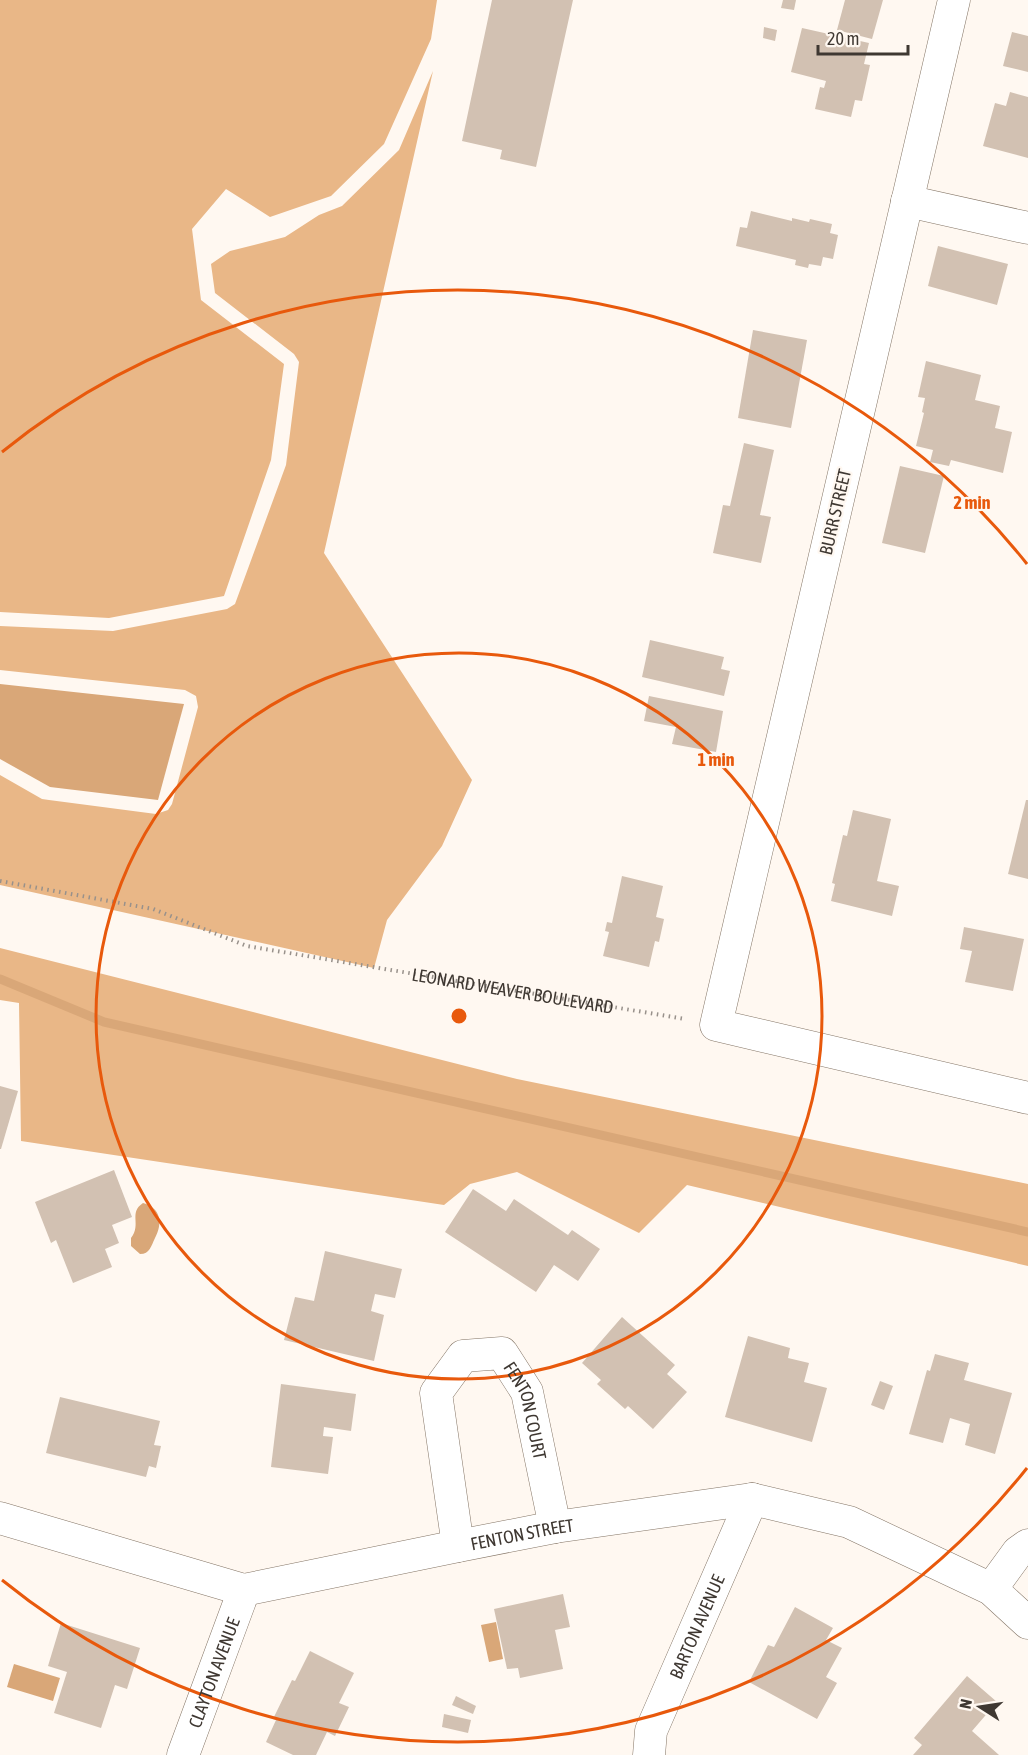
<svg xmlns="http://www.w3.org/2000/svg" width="1028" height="1755" font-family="'Asap Condensed',sans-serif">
	<rect width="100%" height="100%" fill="#fff8f1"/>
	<!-- forest -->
	<g fill="#e9b787">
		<path d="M0,0H437L431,39L384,144L331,196L270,217L226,189L192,229L201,300L284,364L271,460L224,596L109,618L0,612Z"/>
		<path d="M433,71L324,553L472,780L442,846L387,920L374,968L0,885V775L42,799L49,800L156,814L168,810L172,804L198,707L196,696L185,690L0,670V626L113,631L227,609L235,604L286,465L299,362L294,354L215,293L211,264L230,251L285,237L319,215L342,206L399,150Z"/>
		<path d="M0,948L517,1079L1028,1184V1266L687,1185L639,1233L517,1172L470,1184L444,1205L21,1141L19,1003L0,1000Z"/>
	</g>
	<!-- water -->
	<g fill="#d9a778">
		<path d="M0,684L184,704L158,800L50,787L0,759Z"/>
		<path d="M143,1203C161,1208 163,1223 155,1238C151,1246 150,1254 140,1254L131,1246V1238C142,1224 128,1213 143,1203Z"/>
		<path d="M496,1622L503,1659L489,1662L481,1625Z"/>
		<path d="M14,1664L60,1678L53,1701L7,1687Z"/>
	</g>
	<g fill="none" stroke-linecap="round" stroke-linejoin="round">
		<!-- stream -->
		<path stroke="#d9a778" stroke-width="9" d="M0,979L104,1022L1028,1232"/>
	</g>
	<!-- building -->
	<g fill="#d2c1b2">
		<path d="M492,0H573L536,167L500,159L502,150L462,141Z"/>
		<path d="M783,0H796L794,10L781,8Z"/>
		<path d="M845,0H883L872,39L837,30Z"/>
		<path d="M764,27L777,30L775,41L763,38Z"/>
		<path d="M802,28L869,43L864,64L870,65L862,101L855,100L851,117L815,109L820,87L824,88L826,81L791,72Z"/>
		<path d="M1012,32L1028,36V72L1003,66Z"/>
		<path d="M1010,92L1028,97V158L983,146L995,103L1006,106Z"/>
		<path d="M751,211L792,221V218L809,222L810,219L832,224L830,233L838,235L833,259L823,257L821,266L809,264L808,268L795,265L796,260L736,246L740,227L747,228Z"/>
		<path d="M938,246L1008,264L997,305L928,286Z"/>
		<path d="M753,330L807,340L791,428L738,418Z"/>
		<path d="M926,361L981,375L975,400L1000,406L995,428L1012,432L1003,473L951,460L949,466L930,462L933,450L916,446L924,413L922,412L925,398L918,397Z"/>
		<path d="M744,443L774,450L760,515L771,517L761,563L713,553L723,505L730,506Z"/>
		<path d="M900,466L944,476L925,553L882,543Z"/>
		<path d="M650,640L724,657L721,669L730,671L724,696L642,677Z"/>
		<path d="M649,696L723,711L716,752L672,744L676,727L644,721Z"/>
		<path d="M1026,800H1028V879L1008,874Z"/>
		<path d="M853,810L891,819L877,881L899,886L892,916L831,901L835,884L832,883L843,835L847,836Z"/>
		<path d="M622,876L663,886L656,917L664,919L659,942L655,941L649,967L603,956L609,932L605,931L607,922L612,923Z"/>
		<path d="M964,927L1024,939L1013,991L965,982L972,951L960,949Z"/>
		<path d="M0,1086L18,1091L1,1149H0Z"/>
		<path d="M114,1170L132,1217L112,1225L119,1243L105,1249L112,1267L73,1283L56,1240L51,1243L35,1202Z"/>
		<path d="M473,1189L506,1211L514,1199L568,1235L572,1230L600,1249L578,1281L554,1265L536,1292L445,1232Z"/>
		<path d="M325,1251L402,1269L395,1298L375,1294L371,1311L384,1315L374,1361L284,1340L295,1297L314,1301Z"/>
		<path d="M622,1317L675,1365L667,1374L687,1392L653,1429L628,1406L625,1409L597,1384L601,1380L582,1363Z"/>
		<path d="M748,1336L790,1348L788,1358L809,1363L804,1382L827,1388L812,1442L725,1417Z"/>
		<path d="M935,1354L969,1363L964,1380L1012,1393L995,1454L965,1445L970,1424L950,1418L943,1443L909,1434L927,1370L930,1371Z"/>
		<path d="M880,1381L893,1386L884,1410L871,1405Z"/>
		<path d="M281,1384L356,1394L351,1431L324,1427L323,1436L333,1437L328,1474L271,1467Z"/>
		<path d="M60,1397L160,1421L154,1445L161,1446L156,1468L149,1466L146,1477L46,1453Z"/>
		<path d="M563,1594L570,1627L555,1630L563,1669L520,1678L518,1668L507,1669L494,1609Z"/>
		<path d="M795,1607L833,1628L826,1640L842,1648L826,1677L837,1683L817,1719L749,1682L768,1645L774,1647Z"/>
		<path d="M61,1623L140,1648L127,1689L115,1685L101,1728L54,1713L67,1672L48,1666Z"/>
		<path d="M310,1651L354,1673L339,1703L349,1707L335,1736L327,1732L316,1755H293L266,1742L276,1720L273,1719L292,1680L295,1681Z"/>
		<path d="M967,1676L997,1702L972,1731L999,1755H913L922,1745L914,1738Z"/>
		<path d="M456,1696L476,1706L473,1714L452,1705Z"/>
		<path d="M444,1714L471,1720L468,1733L442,1727Z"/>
	</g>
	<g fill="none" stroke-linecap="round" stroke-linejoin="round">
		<!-- minor casing -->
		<g stroke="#847566" stroke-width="33">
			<g id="minor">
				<path d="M954,0L716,1025L1028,1098"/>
				<path d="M907,201L1028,228"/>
				<path id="s2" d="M0,1518L244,1590L458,1546L555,1527L752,1499L849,1522L991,1589L1028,1623"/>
				<path id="s3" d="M458,1546L436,1393L463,1356L502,1353L527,1392L555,1527"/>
				<path d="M991,1589L1018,1552L1028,1545"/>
				<path id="s4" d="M183,1755L244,1590"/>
				<path id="s5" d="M649,1755L651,1731L752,1499"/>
			</g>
		</g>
		<!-- path -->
		<path stroke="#98918b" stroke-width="4" stroke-dasharray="1.5 4.5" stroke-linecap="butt" id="s1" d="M0,881L153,909L247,946L685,1019"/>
		<!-- minor -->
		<use href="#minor" stroke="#fff" stroke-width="32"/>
	</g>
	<!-- distance rings -->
	<g fill="none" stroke="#e8590c" stroke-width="3">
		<circle cx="459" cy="1016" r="363"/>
		<path d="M1027 1468A726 726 0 0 1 2 1580M2 452A726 726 0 0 1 1027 564"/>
	</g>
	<g text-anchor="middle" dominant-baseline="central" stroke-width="4.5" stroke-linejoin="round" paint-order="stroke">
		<!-- street labels -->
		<g font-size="18" fill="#3f3832" stroke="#fff8f1">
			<text transform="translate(835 512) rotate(-77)">BURR STREET</text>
			<text stroke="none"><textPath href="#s1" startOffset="526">LEONARD WEAVER BOULEVARD</textPath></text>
			<text stroke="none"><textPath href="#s3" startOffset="303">FENTON COURT</textPath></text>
			<text stroke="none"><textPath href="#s2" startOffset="538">FENTON STREET</textPath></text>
			<text stroke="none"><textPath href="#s5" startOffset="138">BARTON AVENUE</textPath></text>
			<text stroke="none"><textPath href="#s4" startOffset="88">CLAYTON AVENUE</textPath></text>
		</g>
	</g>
	<circle cx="459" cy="1016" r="9" fill="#e8590c" stroke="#fff8f1" stroke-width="3"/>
	<g font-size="18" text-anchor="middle" font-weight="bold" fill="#e8590c" stroke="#fff8f1" stroke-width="4.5" stroke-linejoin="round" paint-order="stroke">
		<text x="972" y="509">2 min</text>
		<text x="716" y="766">1 min</text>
	</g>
	<!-- north arrow -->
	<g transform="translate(980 1707) rotate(282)" stroke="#fff8f1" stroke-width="4.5" paint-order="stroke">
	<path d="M0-4.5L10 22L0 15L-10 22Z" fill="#3f3832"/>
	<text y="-9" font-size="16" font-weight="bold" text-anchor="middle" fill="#3f3832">N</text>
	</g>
	<!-- scale -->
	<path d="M818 45v9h90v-9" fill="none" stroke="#3f3832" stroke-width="3"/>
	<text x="827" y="45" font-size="18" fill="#3f3832" stroke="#fff8f1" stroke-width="4.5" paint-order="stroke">20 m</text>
</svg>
